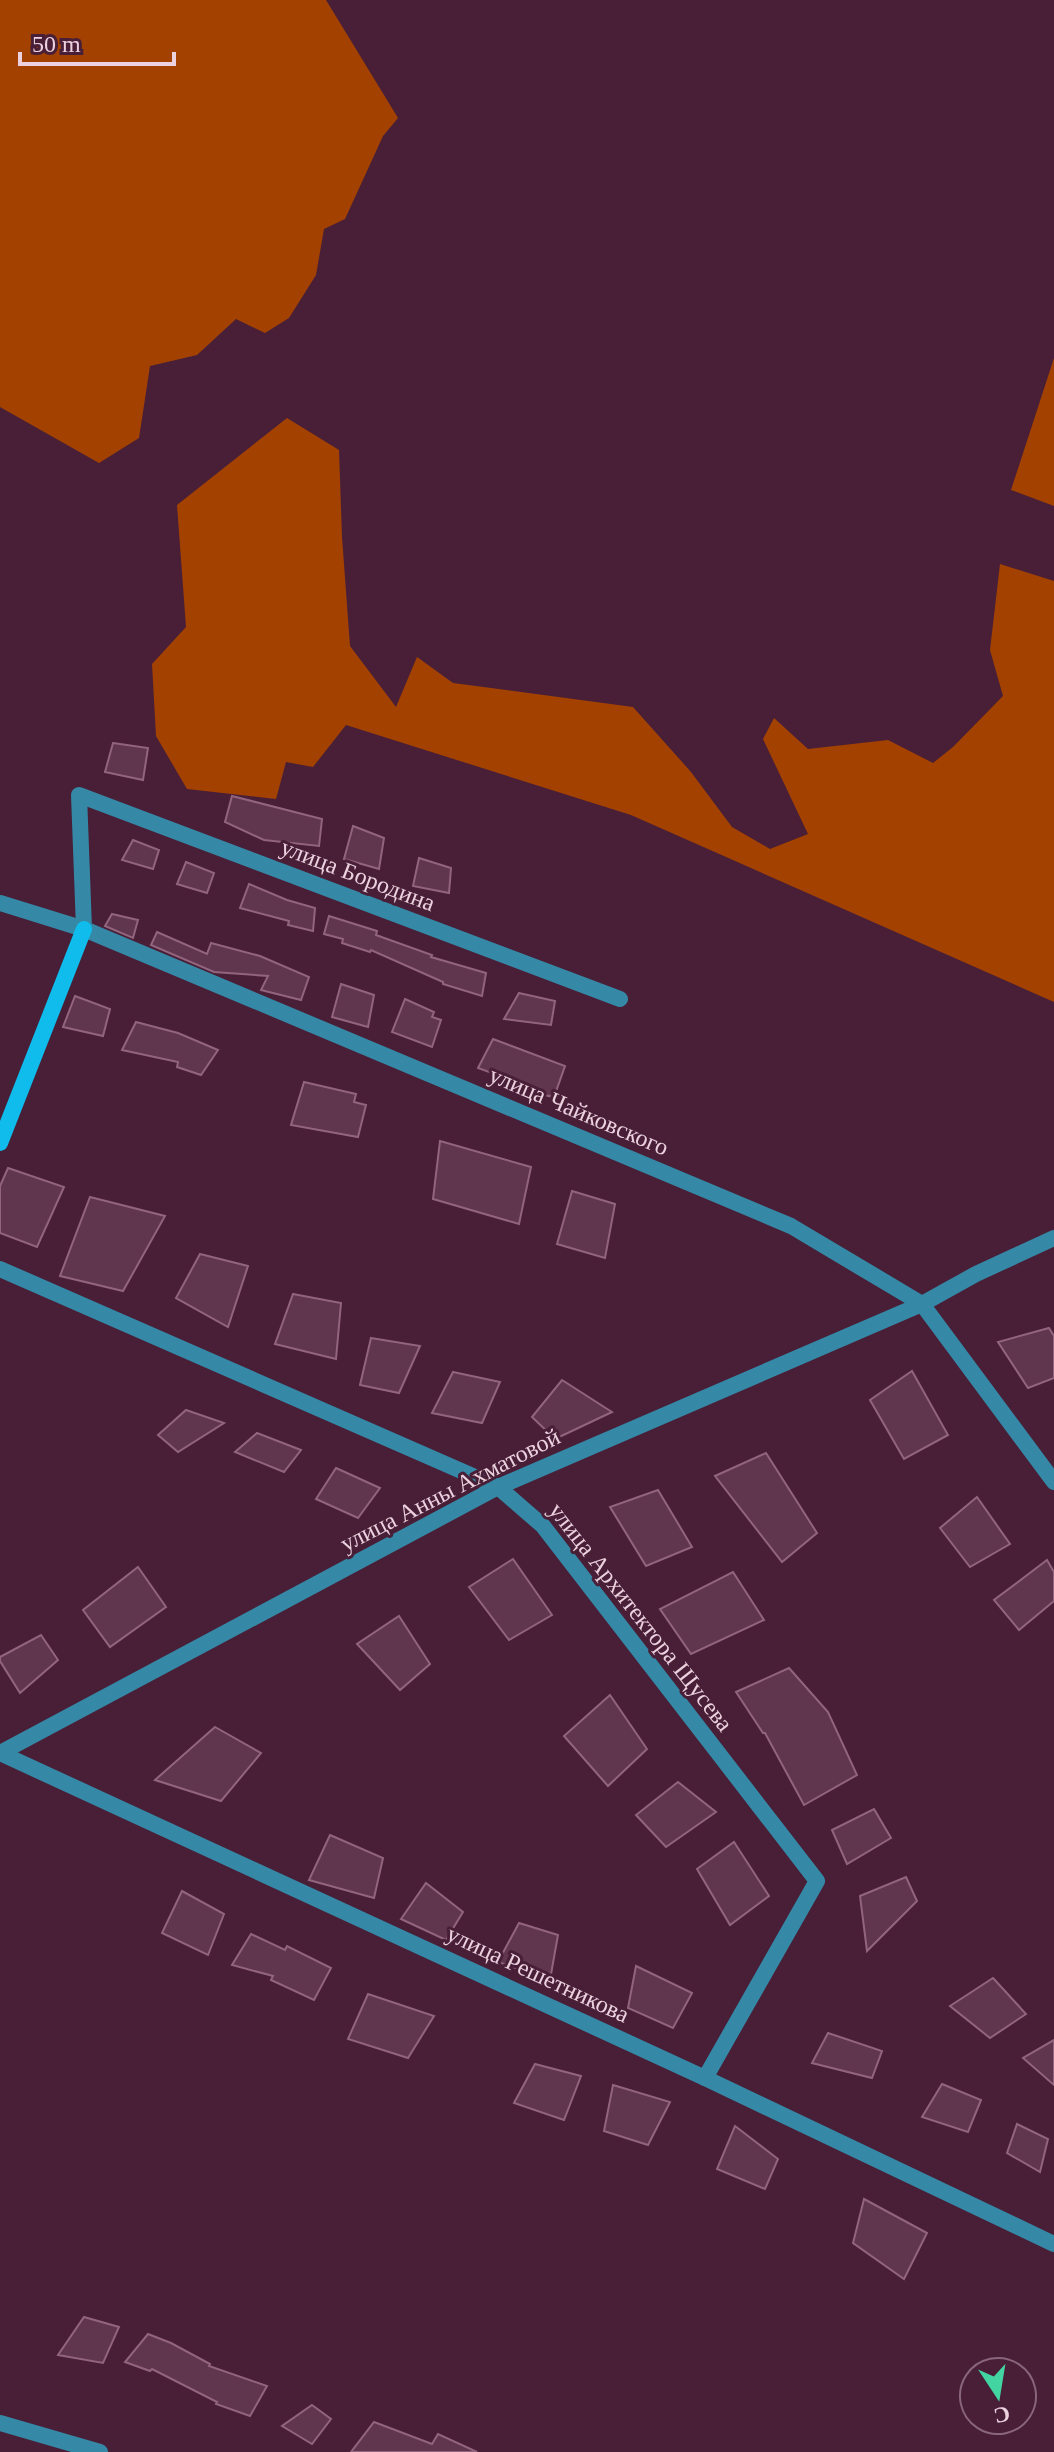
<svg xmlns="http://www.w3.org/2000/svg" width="1054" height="2452" font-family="'Times New Roman',serif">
	<rect width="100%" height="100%" fill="#481f37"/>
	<!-- forest -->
	<g fill="#a34200">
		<path d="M0,0H326L398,118L383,136L345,219L324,229L316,275L289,318L265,333L236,319L197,355L150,366L139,438L99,463L0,407Z"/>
		<path d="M1054,358V506L1011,490Z"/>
		<path d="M287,418L339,450L342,537L350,646L396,707L417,657L453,683L633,707L691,772L732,827L770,849L808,834L763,739L774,718L808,749L888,740L933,763L953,747L1003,696L990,650L1000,564L1054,581V1002L631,815L346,725L313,767L286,762L276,799L187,789L156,736L152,664L186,627L177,505Z"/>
	</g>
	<!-- building -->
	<g fill="#60354e" stroke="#93647e" stroke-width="2">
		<path d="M113,743L148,748L143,780L105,772Z"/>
		<path d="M232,796L322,819L319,846L264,840L225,822Z"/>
		<path d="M353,826L384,838L379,869L344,859Z"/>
		<path d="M133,840L159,850L153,869L122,860Z"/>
		<path d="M419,858L451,868L449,893L413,886Z"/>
		<path d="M186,862L214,873L207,893L177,884Z"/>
		<path d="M249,884L287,900L315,908L313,931L288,925L289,921L240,908Z"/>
		<path d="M112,914L138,920L133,938L105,926Z"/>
		<path d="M329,916L377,931L376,935L432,955L431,957L486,973L482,996L443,984V982L371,950L370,952L342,943L343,939L324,934Z"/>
		<path d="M157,932L207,954L211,943L260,956L309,977L301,1000L261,990L268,976L214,972L151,945Z"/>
		<path d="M341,984L374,995L368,1027L332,1017Z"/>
		<path d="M519,993L555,1001L551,1025L504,1019Z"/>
		<path d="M75,996L110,1009L103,1036L63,1027Z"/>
		<path d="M405,999L434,1012L432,1017L441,1020L432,1047L392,1032Z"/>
		<path d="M136,1022L178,1033L218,1050L201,1075L177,1067L178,1062L122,1050Z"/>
		<path d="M493,1039L565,1066L554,1097L513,1089L516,1082L478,1068Z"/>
		<path d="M304,1082L356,1094L354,1102L366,1105L358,1137L291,1125Z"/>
		<path d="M440,1141L531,1167L519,1224L433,1199Z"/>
		<path d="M8,1168L64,1187L37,1247L0,1233V1186Z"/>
		<path d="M572,1191L615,1204L605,1258L557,1244Z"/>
		<path d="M90,1197L165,1216L123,1291L60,1276Z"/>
		<path d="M200,1254L248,1266L228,1327L176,1298Z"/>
		<path d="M293,1294L341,1303L336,1359L275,1344Z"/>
		<path d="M1049,1328L1054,1336V1378L1028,1388L998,1342Z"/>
		<path d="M371,1338L420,1346L399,1393L360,1385Z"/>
		<path d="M912,1371L948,1435L904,1459L870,1400Z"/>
		<path d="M453,1372L500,1382L482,1423L432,1413Z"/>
		<path d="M562,1380L612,1412L555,1439L532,1417Z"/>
		<path d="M186,1410L224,1423L178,1452L158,1435Z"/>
		<path d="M257,1433L301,1450L284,1472L235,1452Z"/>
		<path d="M766,1453L817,1533L782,1562L715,1476Z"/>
		<path d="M336,1468L380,1488L358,1518L316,1499Z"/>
		<path d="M658,1490L692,1547L646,1566L610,1507Z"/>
		<path d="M977,1497L1010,1544L970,1567L940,1528Z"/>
		<path d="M513,1559L552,1615L509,1640L469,1587Z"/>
		<path d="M1047,1560L1054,1572V1601L1019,1630L994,1600Z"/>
		<path d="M138,1567L166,1607L110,1647L83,1610Z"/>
		<path d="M733,1572L764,1620L691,1654L660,1609Z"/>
		<path d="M399,1616L430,1664L400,1690L357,1644Z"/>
		<path d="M41,1635L58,1660L20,1693L0,1661V1657Z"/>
		<path d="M789,1668L828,1712L857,1775L804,1805L765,1733H763L736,1692Z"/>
		<path d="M610,1695L647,1749L608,1786L564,1736Z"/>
		<path d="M215,1727L261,1753L221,1801L155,1780Z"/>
		<path d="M678,1782L716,1812L666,1847L636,1815Z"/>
		<path d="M874,1809L891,1838L847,1864L832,1830Z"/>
		<path d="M330,1835L383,1858L374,1898L309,1880Z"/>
		<path d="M734,1842L769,1896L730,1925L697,1869Z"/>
		<path d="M906,1877L917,1901L867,1951L860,1896Z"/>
		<path d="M426,1883L463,1912L446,1940L401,1919Z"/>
		<path d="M182,1891L224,1914L208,1955L162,1933Z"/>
		<path d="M519,1923L558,1935L550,1980L498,1962Z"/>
		<path d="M251,1934L285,1950L287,1946L331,1968L314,2000L271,1980L273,1976L232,1965Z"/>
		<path d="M636,1966L692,1993L673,2028L628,2008Z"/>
		<path d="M993,1978L1026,2014L990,2038L950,2006Z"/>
		<path d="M368,1994L434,2016L408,2058L348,2039Z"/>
		<path d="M828,2033L882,2051L872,2078L812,2063Z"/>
		<path d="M1054,2040V2085L1023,2058Z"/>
		<path d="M535,2064L581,2076L564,2120L514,2103Z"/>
		<path d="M942,2084L981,2100L968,2132L922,2117Z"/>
		<path d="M613,2085L670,2102L648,2145L604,2131Z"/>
		<path d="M1017,2124L1048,2139L1040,2172L1007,2153Z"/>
		<path d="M735,2126L778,2159L765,2189L717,2169Z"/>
		<path d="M864,2199L927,2233L904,2279L853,2243Z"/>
		<path d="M84,2317L119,2327L103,2363L58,2355Z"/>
		<path d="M148,2334L171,2343L210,2364L209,2366L267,2386L250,2416L216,2404L217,2402L152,2369L150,2371L125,2362Z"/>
		<path d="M312,2405L331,2419L312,2444L282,2426Z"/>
		<path d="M374,2422L432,2444L438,2434L477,2452H351Z"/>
	</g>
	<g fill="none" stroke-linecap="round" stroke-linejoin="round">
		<!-- street -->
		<g stroke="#3589a7" stroke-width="16">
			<path d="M0,903L84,929L791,1226L922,1304L1054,1482"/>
			<path d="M84,929L79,795L620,999"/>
			<path d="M0,1269L498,1487L543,1526L817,1881L705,2078"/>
			<path d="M0,1753L498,1487L922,1304L976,1274L1054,1238"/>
			<path d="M0,1753L705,2078L1054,2244"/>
			<path d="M0,2423L100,2452"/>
		</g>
		<!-- secondary -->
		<path stroke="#0fbcec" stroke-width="16" d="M0,1143L84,929"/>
	</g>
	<g text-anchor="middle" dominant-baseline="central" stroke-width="6" stroke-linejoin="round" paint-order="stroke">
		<!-- street labels -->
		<g font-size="24" fill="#ecd1df" stroke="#481f37">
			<text transform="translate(358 875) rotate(21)">улица Бородина</text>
			<text transform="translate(579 1111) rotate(23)">улица Чайковского</text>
			<text transform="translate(450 1490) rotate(-27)">улица Анны Ахматовой</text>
			<text transform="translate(641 1617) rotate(52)">улица Архитектора Щусева</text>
			<text transform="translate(538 1974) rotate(25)">улица Решетникова</text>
		</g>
	</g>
	<!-- north arrow -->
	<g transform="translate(998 2396) rotate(168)"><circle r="38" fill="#481f37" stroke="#8a667a" stroke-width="2"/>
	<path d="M0-6L14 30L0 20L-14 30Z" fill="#42d4a1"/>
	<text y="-12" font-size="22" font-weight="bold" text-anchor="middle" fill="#ecd1df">С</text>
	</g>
	<!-- scale -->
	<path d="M20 52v12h154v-12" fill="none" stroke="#ecd1df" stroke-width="4"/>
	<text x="32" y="52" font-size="24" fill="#ecd1df" stroke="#481f37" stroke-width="6" paint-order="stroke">50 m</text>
</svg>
